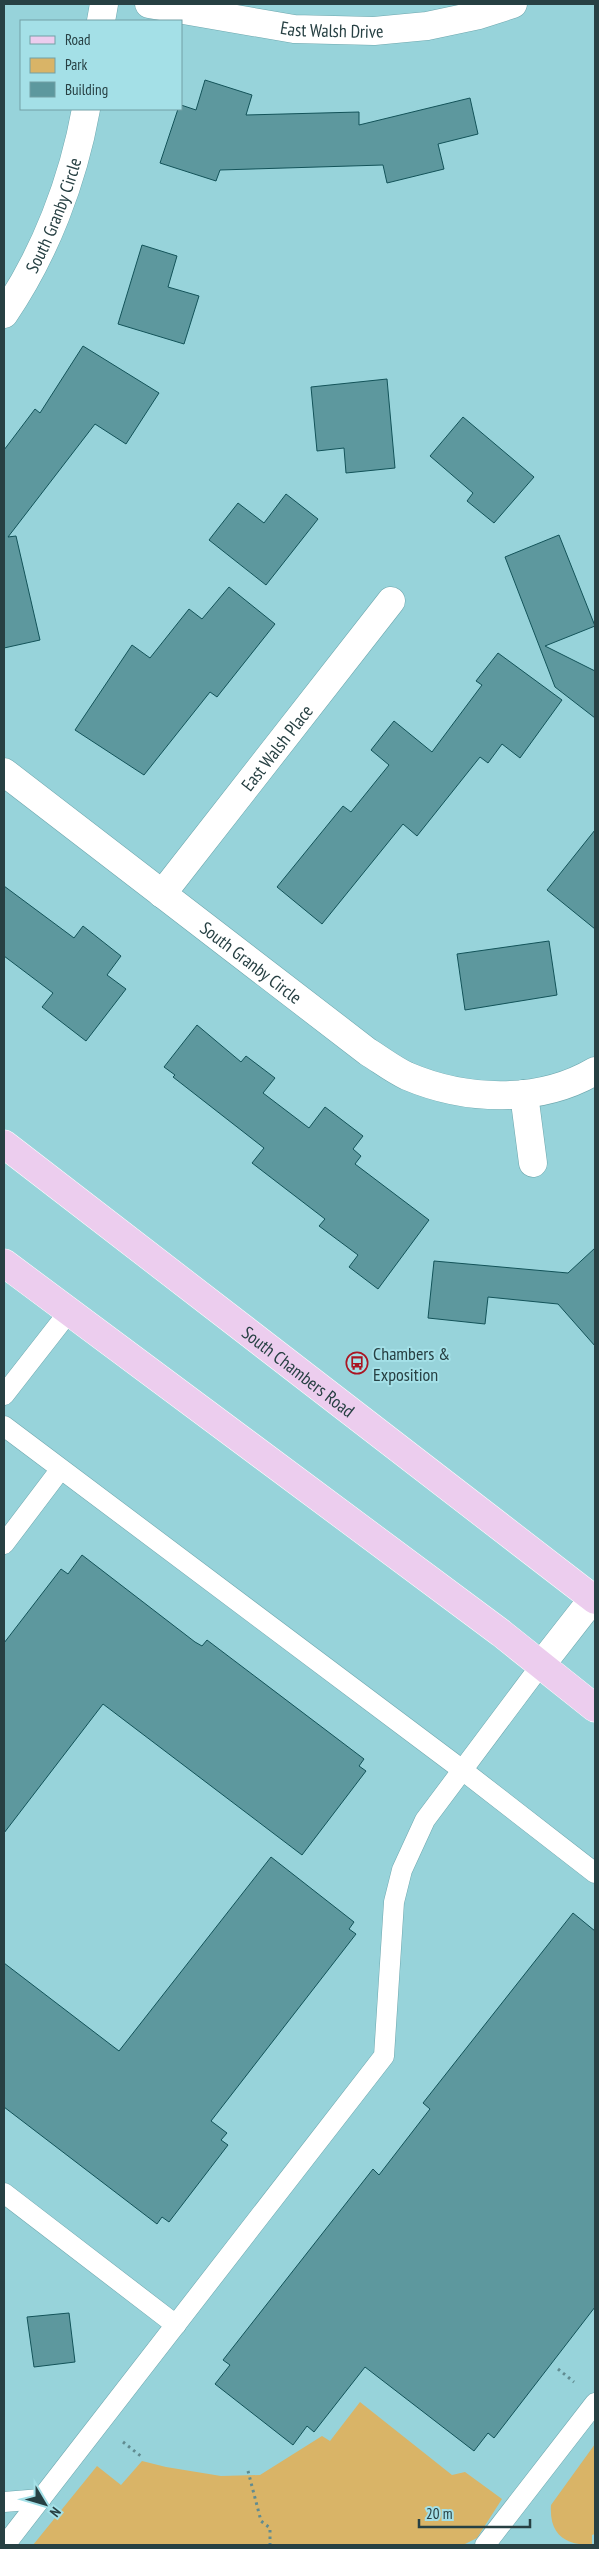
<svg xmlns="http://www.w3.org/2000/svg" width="599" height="2549" font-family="'PT Sans Narrow',sans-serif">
	<rect width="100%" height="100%" fill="#97d3da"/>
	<!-- green -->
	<g fill="#d9b467">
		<path d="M360,2402L452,2475L465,2472L502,2499L477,2538L463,2545H33L97,2466L121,2485L142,2461L166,2467L221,2476L260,2475L322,2436L330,2441Z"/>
		<path d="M595,2444V2534L592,2535V2545C565,2545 549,2535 551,2505Z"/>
	</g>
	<!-- building -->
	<g fill="#5d989e" stroke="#135359">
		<path d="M205,80L252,95L246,115L359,112V125L470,98L478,134L438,144L444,169L387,183L383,165L220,170L216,181L160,163L178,109H181V105L196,110Z"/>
		<path d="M142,245L177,256L168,287L199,296L184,344L118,324Z"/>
		<path d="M83,346L159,393L126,444L95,424L8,537L16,536L40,640L4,648V450L35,409L40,413Z"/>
		<path d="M387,379L395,468L346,473L344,448L317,451L311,387Z"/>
		<path d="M463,417L534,477L494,523L467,501L473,493L430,456Z"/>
		<path d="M286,494L318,519L266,585L209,540L238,503L264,523Z"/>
		<path d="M559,535L595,626L545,646L595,671V718L555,687L505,557Z"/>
		<path d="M229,587L275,624L217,697L210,692L144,775L75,730L132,645L150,658L189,609L202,619Z"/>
		<path d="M498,653L562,700L520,758L502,744L488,763L480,757L417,836L403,824L322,924L277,887L343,806L351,812L389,765L371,750L394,721L432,752L482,685L476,681Z"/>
		<path d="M595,830V929L547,890Z"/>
		<path d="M4,886L74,938L83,926L121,956L107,975L126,989L86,1041L42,1007L53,993L4,956Z"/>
		<path d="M549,941L557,995L465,1010L457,954Z"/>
		<path d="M197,1025L241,1062L246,1056L275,1078L263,1093L309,1128L325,1107L363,1136L353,1149L361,1156L355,1164L429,1220L378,1289L349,1267L358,1255L319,1226L325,1219L252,1163L264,1148L173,1077L175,1075L164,1067Z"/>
		<path d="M595,1248V1346L558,1304L488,1297L485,1324L428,1318L434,1261L568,1273Z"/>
		<path d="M82,1555L195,1642L202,1646L207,1640L364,1759L359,1766L366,1771L302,1855L103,1704L4,1833V1643L61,1569L68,1574Z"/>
		<path d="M271,1857L354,1922L349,1929L356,1934L211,2121L227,2133L221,2140L228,2145L169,2222L162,2217L157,2224L4,2107V1963L119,2051Z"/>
		<path d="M573,1913L595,1931V2307L494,2438L488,2433L474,2451L365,2367L314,2432L307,2426L293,2445L215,2384L230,2365L223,2360L373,2169L379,2175L430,2109L423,2103Z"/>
		<path d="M69,2313L75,2362L34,2367L27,2317Z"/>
	</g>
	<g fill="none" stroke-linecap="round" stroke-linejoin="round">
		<!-- service casing -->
		<g stroke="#6da7ae" stroke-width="21">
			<g id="service">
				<path d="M4,1395L68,1313"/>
				<path d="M4,1426L461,1769L595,1873"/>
				<path d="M4,1544L60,1470"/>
				<path d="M4,2193L176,2325"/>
				<path d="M4,2502L41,2499"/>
				<path d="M5,2545L384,2056L394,1902L402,1870L425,1820L541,1665"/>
				<path d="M485,2545L595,2403"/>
			</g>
		</g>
		<!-- minor casing -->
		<g stroke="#6da7ae" stroke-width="29">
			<g id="minor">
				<path id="s1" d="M149,4L294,29L374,31L427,26L479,15L513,4"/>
				<path d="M101,21L104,4"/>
				<path id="s2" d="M4,314C45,254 73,181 86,109"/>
				<path id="s3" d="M4,772L368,1052C381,1060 394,1070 407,1076C466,1101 539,1104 595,1071"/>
				<path id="s4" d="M162,894L391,601"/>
				<path d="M524,1094L533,1163"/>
			</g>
		</g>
		<!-- tertiary casing -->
		<g stroke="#6da7ae" stroke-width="29">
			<path id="tertiary" d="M541,1665L595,1596"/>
		</g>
		<!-- primary casing -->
		<g stroke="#fff" stroke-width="29">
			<g id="primary">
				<path id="s5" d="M4,1144L595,1600"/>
				<path d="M4,1263L501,1633L595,1708"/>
			</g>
		</g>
		<!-- path -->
		<g stroke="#608b90" stroke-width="3" stroke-dasharray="2.5 4" stroke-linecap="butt">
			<path d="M558,2369L574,2382"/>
			<path d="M123,2442L142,2457"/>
			<path d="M248,2471L261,2521L270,2528V2545"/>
		</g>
		<!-- service -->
		<use href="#service" stroke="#fff" stroke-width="20"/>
		<!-- minor -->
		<use href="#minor" stroke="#fff" stroke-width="28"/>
		<!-- tertiary -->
		<use href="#tertiary" stroke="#fff" stroke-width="28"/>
		<!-- primary -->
		<use href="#primary" stroke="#eccdee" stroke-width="28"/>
	</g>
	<!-- icons -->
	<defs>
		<g id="bus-ring" transform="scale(1.125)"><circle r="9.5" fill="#a4e0e7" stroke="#aa1522" stroke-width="1.5"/><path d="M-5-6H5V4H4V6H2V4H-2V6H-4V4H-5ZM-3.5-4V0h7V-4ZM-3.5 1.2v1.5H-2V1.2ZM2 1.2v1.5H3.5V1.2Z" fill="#aa1522"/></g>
	</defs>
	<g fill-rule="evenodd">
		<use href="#bus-ring" x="357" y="1363"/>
	</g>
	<g text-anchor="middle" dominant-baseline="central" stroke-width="4" stroke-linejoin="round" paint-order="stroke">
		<!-- street labels -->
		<g font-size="18" fill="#274043" stroke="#a4e0e7">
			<text stroke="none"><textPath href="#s1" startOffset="185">East Walsh Drive</textPath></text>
			<text stroke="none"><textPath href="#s2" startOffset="111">South Granby Circle</textPath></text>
			<text stroke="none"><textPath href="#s4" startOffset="186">East Walsh Place</textPath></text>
			<text stroke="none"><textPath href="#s3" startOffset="312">South Granby Circle</textPath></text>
			<text stroke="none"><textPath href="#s5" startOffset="372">South Chambers Road</textPath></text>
		</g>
		<!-- poi labels -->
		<g font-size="18" fill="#274043" stroke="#a4e0e7" text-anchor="start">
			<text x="373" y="1353">Chambers &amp;<tspan x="373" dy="21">Exposition</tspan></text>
		</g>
	</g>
	<!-- border -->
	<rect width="599" height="2549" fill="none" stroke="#274043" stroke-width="10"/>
	<!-- legend -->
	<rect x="20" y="20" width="162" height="90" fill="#a4e0e7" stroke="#72a0a5"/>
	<rect x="30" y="36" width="25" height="8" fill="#eccdee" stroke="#72a0a5"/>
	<text x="65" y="45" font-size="15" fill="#274043">Road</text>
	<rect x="30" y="58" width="25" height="15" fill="#d9b467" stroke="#72a0a5"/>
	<text x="65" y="70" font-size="15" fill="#274043">Park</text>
	<rect x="30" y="82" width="25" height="15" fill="#5d989e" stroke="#72a0a5"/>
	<text x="65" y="95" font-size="15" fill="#274043">Building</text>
	<!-- north arrow -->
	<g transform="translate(45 2504) rotate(128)" stroke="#a4e0e7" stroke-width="4" paint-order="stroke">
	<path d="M0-4L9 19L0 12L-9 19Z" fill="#274043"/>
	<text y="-8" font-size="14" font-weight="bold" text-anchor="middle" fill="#274043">N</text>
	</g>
	<!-- scale -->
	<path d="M419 2519v8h111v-8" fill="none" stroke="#274043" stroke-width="2.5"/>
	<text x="426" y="2519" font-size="15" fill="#274043" stroke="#a4e0e7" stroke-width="4" paint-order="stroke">20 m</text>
</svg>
